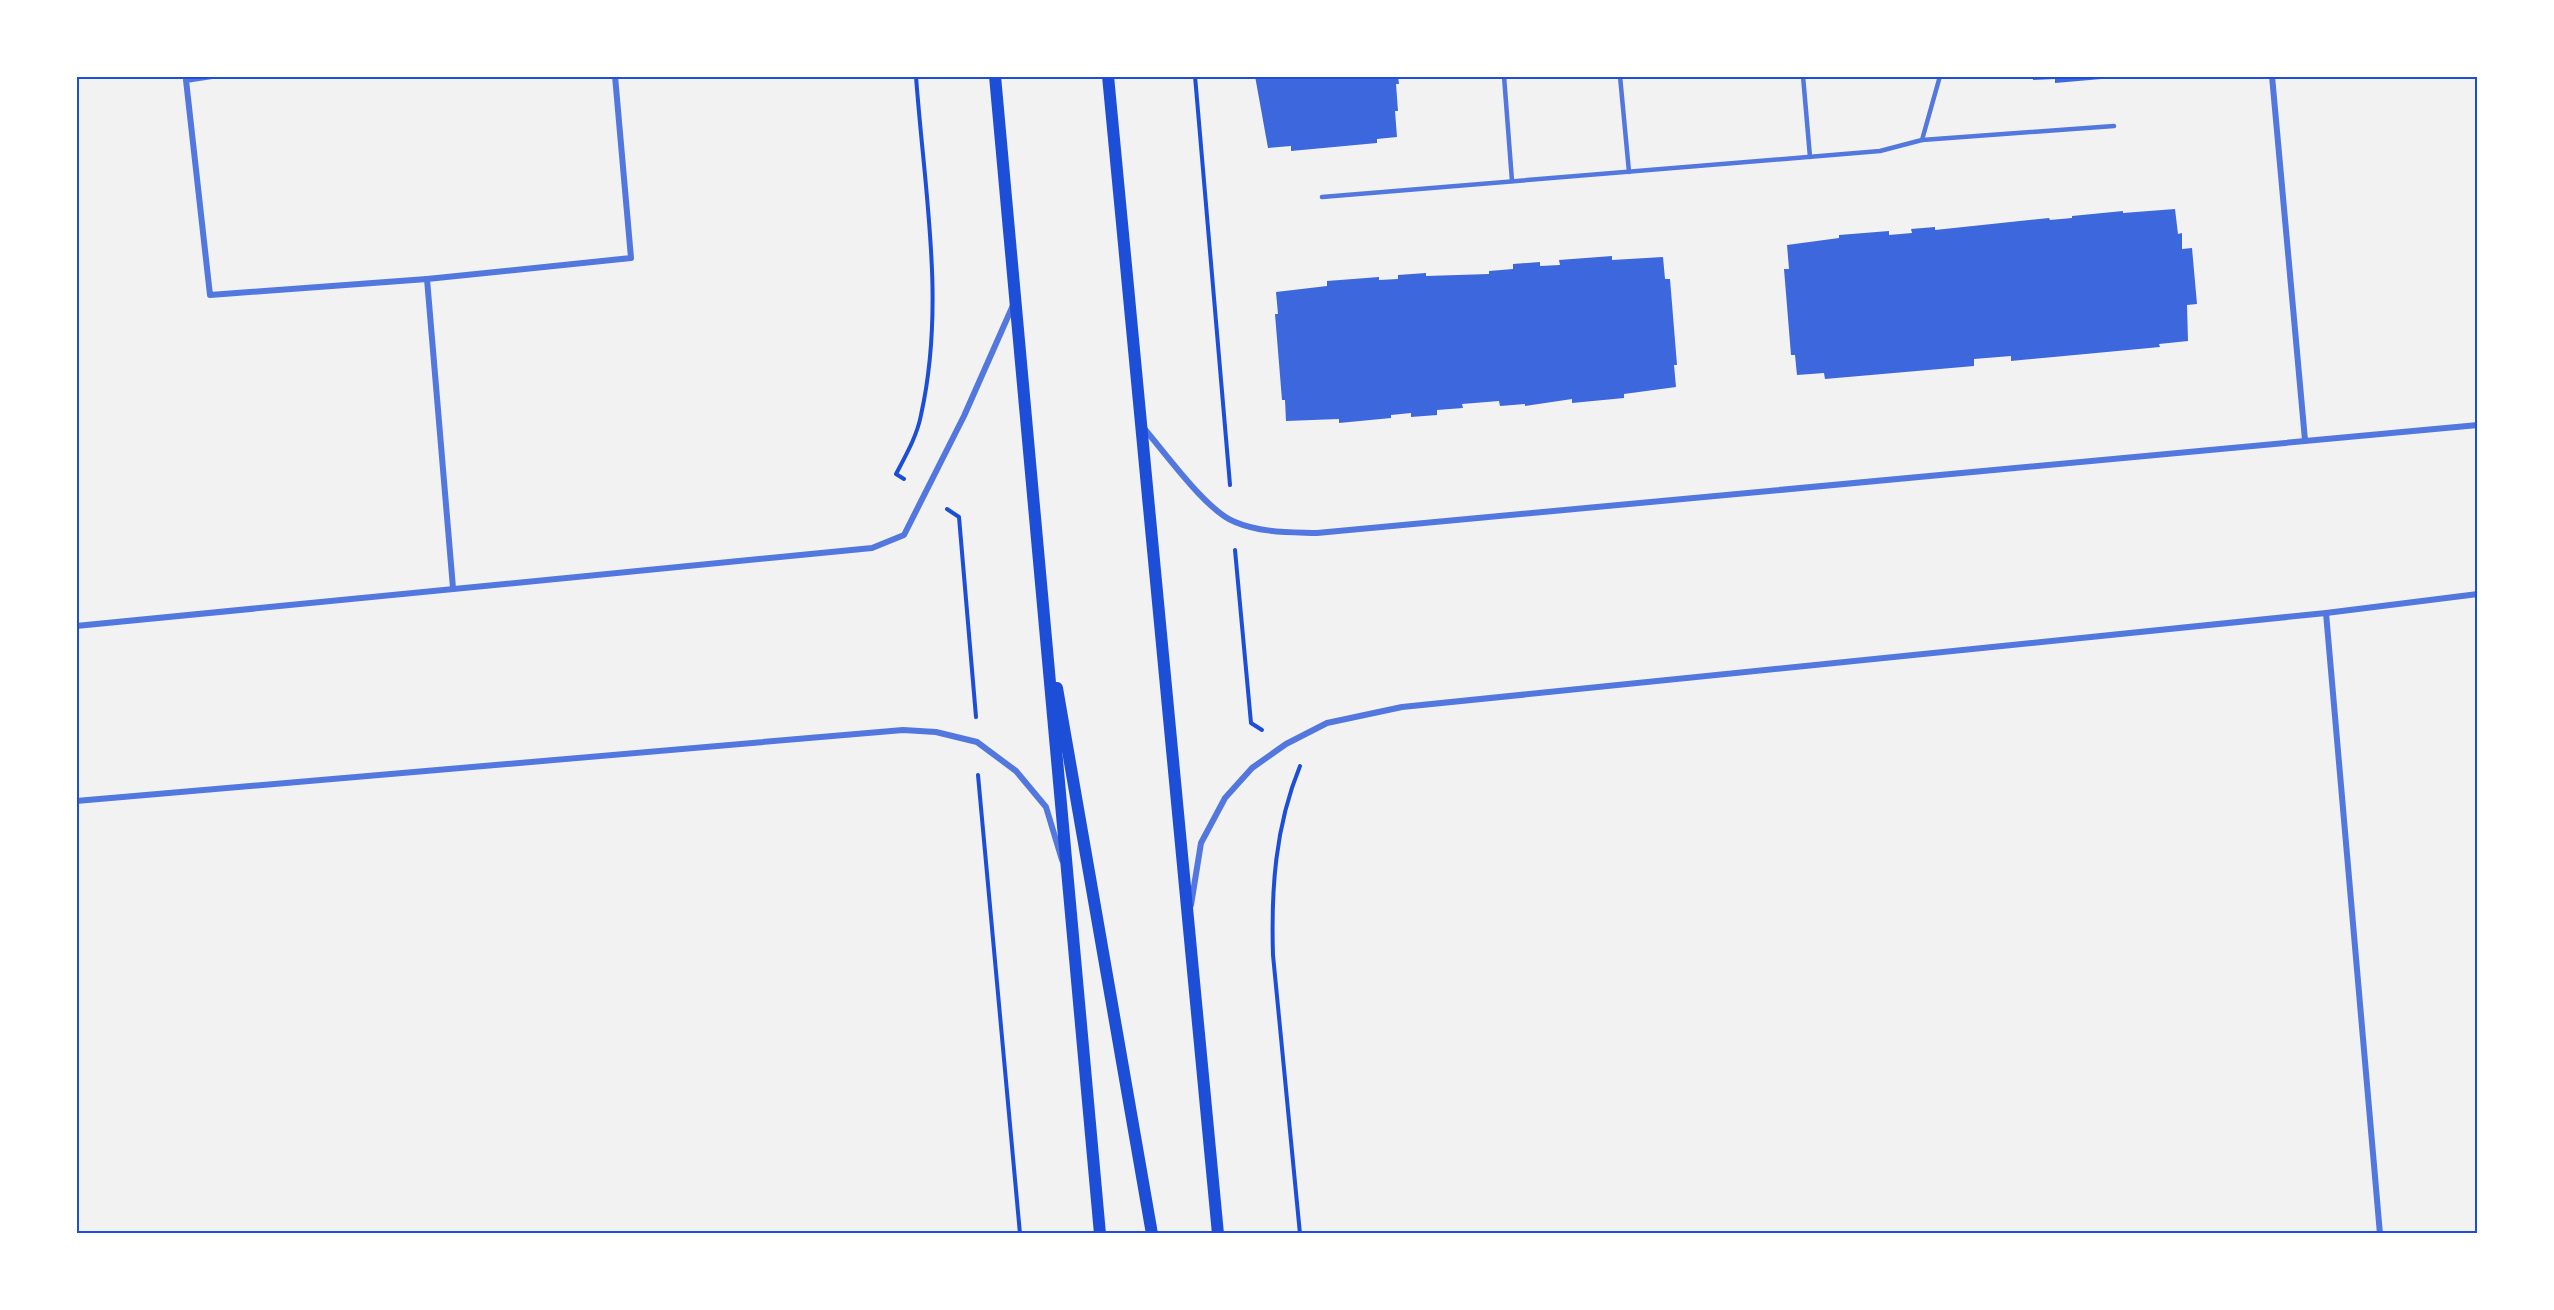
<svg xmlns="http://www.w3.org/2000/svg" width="2554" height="1310" font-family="Helvetica,sans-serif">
	<rect width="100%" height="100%" fill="#f2f2f2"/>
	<!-- building -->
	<g fill="#3d67dc">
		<path d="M1255,76H1398L1399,84H1396L1398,111H1395L1397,137L1377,139V143L1291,151V146L1268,148Z"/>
		<path d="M2033,76H2112L2113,78L2055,83V79L2033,80Z"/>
		<path d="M2175,209L2178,234L2182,233V249L2192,248L2197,304L2187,305L2188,341L2159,344L2160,347L2011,361V356L1974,359V366L1825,379L1824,373L1797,375L1795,355H1791L1784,269H1789L1787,245L1839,238V235L1889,231V235L1912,233L1911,229L1935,227V230L2049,218L2050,220L2072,218V216L2123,211V213Z"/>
		<path d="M1612,256V260L1663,257L1665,279H1670L1677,365H1674L1676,387L1624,394V398L1572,403V399L1525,406V404L1500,406L1499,401L1462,404L1463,408L1437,410V415L1411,417V413L1391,415V418L1339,423V419L1286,421L1285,400H1282L1275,314H1278L1276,292L1327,286V281L1379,277V280L1398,279V275L1426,273V276L1489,274V271L1513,269V264L1540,262V266L1560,265L1559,260Z"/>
	</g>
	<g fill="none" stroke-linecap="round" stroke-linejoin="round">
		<!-- path -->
		<g stroke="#1d4ed8" stroke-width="4">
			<path d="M1195,76L1230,485"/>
			<path d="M904,479L896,474C906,455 917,436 921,415C946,303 924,189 916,76"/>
			<path d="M947,509L959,517L976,717"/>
			<path d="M1235,550L1251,723L1262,730"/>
			<path d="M978,775L1020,1234"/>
			<path d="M1300,1234L1273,955C1271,890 1275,827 1300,766"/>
		</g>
		<!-- service -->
		<g stroke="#5277de" stroke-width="4.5">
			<path d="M1504,76L1512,181"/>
			<path d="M1620,76L1629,172"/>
			<path d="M1803,76L1810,157"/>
			<path d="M1922,140L2114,126"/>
			<path d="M1322,197L1880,151L1922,140L1940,76"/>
		</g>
		<!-- minor -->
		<g stroke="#5277de" stroke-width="6">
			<path d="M212,76L186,80L210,295L427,279L453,588"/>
			<path d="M2272,76L2305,440"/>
			<path d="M427,279L631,258L615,76"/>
			<path d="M1142,426C1164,451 1206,511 1235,522C1261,533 1290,532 1317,533L2478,425"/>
			<path d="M2326,613L2380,1234"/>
			<path d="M76,626L872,548L904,535L964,416L1014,303"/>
			<path d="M76,801L903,730L936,732L977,742L1016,771L1046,807L1062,860"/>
			<path d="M1191,905L1201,843L1225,798L1252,768L1286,744L1327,723L1402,707L2326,613L2478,594"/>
		</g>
		<!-- secondary -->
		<g stroke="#1d4ed8" stroke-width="12">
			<path d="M995,76L1100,1234"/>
			<path d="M1108,76L1218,1234"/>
			<path d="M1057,688L1152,1234"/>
		</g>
	</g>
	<!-- border -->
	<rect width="2554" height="1310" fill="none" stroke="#ffffff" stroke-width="156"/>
	<rect x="78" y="78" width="2398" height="1154" fill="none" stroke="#1d4ed8" stroke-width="2"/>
</svg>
